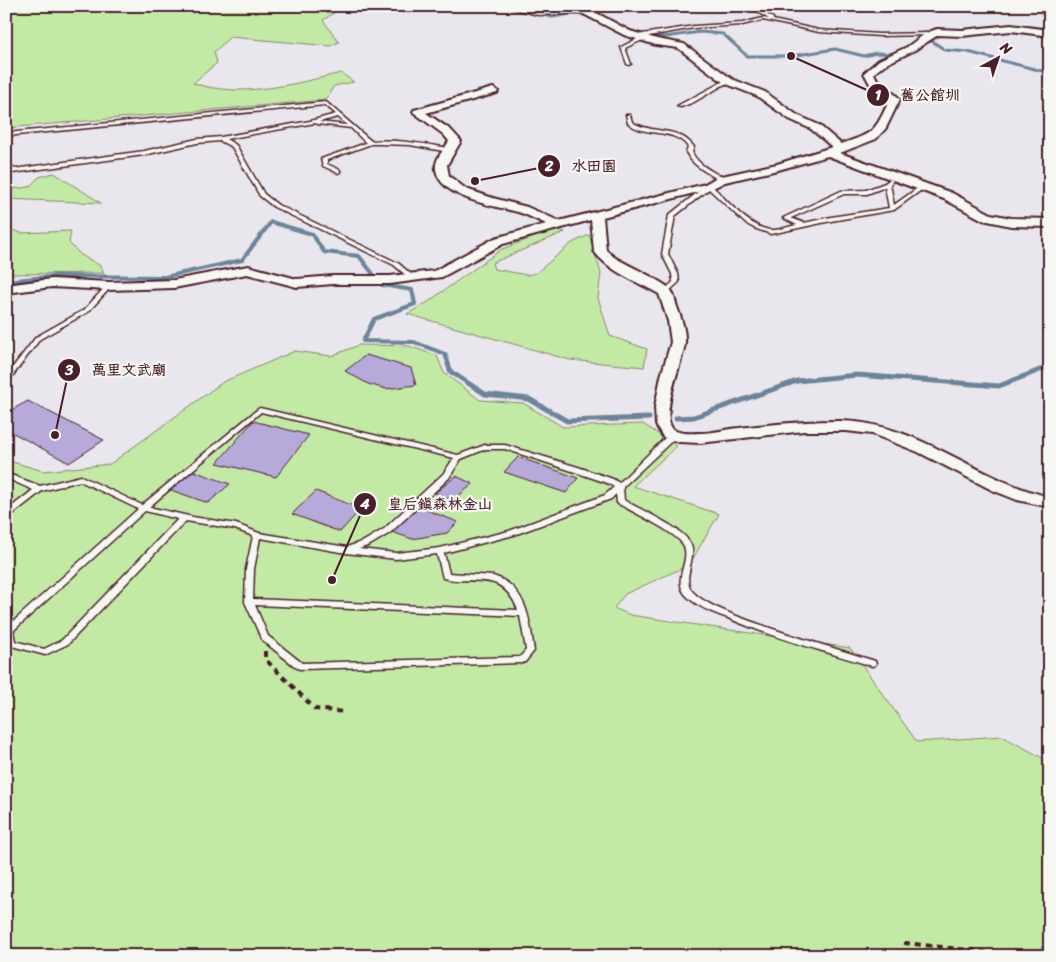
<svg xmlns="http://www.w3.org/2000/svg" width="1056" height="962" font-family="Sriracha,'LXGW WenKai TC',sans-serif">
	<rect width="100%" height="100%" fill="#e9e7ed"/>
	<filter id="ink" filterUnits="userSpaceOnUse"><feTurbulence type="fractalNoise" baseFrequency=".02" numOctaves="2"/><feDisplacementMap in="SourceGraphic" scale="10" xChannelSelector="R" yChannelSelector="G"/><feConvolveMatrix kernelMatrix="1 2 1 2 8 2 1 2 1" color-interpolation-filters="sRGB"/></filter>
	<g filter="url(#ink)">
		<!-- green -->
		<g fill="#c3eaa5" stroke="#868468">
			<path d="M6,6H344L323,20L339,42L330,46L230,37L214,52L217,63L193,83C242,99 293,84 341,73L354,82L334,86L325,100L6,128Z"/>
			<path d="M54,173L101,203L6,199V182L13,189L29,187L39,177Z"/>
			<path d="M6,228L21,233L71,231L69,243L81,255L101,266L104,273L6,274Z"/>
			<path d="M556,229L565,232L492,263L494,269L527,275L536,273L572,243L589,235L601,273L598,298L610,336L647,349L644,367L570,360L407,314L425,304L502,249Z"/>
			<path d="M359,345L409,346L437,356L444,373L480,400L523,403L563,427L643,424L677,446L633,486L719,514L689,565L625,594L614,608L630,615L850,648L917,742L1002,736L1050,762V956H6V460L43,471L110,464L223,382L295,351L331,356Z"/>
		</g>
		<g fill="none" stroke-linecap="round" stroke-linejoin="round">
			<!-- stream-far2 -->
			<g stroke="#6c8499" stroke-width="3">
				<path d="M514,6L552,17L571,14L584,15L600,22"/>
				<path d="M644,36L665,37L700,32L723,34L747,56H791L835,49L864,56L876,53L899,54"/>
				<path d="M921,42L932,41L945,50L968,52L1050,73"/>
			</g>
			<!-- stream-far1 -->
			<g stroke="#6c8499" stroke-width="4">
				<path d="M6,281L55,276L165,277L242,260L271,222L312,234L324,252L359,256L373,274"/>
				<path d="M382,285L412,290L415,304L374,319L363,341L414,342L445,354L449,365"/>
				<path d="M1046,365L1050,356"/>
			</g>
			<!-- stream -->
			<g stroke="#6c8499" stroke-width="5">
				<path d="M448,364L451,372L485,394L529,399L567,421L649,418"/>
				<path d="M676,418L694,417L797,381L857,375L999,386L1045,368L1047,364"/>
			</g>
		</g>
		<!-- building -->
		<g fill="#b7a9da" stroke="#4a1f2b">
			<path d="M366,355L411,368L416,385L386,389L368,384L345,371Z"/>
			<path d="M28,401L104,440L69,463L6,429V413Z"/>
			<path d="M253,421L309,435L276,477L217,463Z"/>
			<path d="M518,457L578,478L566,493L504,472Z"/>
			<path d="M191,470L230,484L208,503L168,489Z"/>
			<path d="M456,476L473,484L452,501L435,493Z"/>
			<path d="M316,491L361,509L340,532L292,514Z"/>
			<path d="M416,506L458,522L447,533L412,539L389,531Z"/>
		</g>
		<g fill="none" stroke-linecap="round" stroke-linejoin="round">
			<!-- lane casing -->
			<g stroke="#4a1f2b" stroke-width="3">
				<g id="lane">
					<path d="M504,6H512L538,13L588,11L590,12L588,13L538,15Z"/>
					<path d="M694,6H704L702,7Z"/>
					<path d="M748,6H753L773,18V20L819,30L880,34L930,33L932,34L930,35L880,36L819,32L763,20L742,25L694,28L649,36V37L625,48L631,64L629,65L627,64L621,47L643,36L642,34L694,26L742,23L763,18L769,19Z"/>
					<path d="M726,80L730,81L694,102L681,107L677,106Z"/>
					<path d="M326,102L371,141C398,139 423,144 449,148L452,150L449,152L410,145L380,144H371L327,160V164L340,170V172L338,173L323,166L321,159L366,143L351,128L317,124L315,123L226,139L236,145L264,194L278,205L398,263L413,276V278H409L394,265L274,207L260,196L232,147L220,141L197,143L144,155L12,173L10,172L6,165V158L8,159L14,169L144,151L197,139L221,137L310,121L336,114L325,105L6,136V133ZM338,117L347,125L319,122Z"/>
					<path d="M626,115H630L632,122C653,135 678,125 694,147L692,152C698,166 712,170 724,179L719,180C706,172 693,166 686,152L688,147C674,127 645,138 628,123Z"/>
					<path d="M890,179L893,181L890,184L894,205L919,187L924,188L894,210L831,221L771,234L754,228L745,223L709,189L675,216L668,254L678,274L679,282L667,293L665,294L662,292L673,282L672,274L662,254L669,215L707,185H711C727,200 748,227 770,230C778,231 789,226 797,225L783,218L841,191L866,190L885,183ZM885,187L889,208L831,217L804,223L791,218L844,194H867Z"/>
					<path d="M109,284L111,285V287L88,312L40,339L8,382L6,383V376L36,337L84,310L107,285Z"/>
					<path d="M260,408L458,455L485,445H505L578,467L613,479L619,483L669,434H675L676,436L675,438L623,487L624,500C640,510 682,527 690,543C698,557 681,578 692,591C702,602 720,609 734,615C780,633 828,646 875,661L876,663L875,665L872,666C824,651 774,638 728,618C713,613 695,606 685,594C673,579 690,562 684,546C678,533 631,511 617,503L616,494L611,499L514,535L444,553L449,573L493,576C527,586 530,621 534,651L525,662L522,663L300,669L297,668L262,640L245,602L246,569L253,536L235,529L186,521L68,644L45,655L8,645L6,640V628L138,509L80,481L42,491L9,517H6V511L33,490L6,478V473L40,486L81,476L142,505L258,409ZM261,412L454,458L443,474L384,529L364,541L347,547L259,533L236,524L193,517L149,507ZM486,449H505L572,471L607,483L614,487L605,495L509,531L440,548L396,553L359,549L370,545L390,533L449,478L461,459ZM145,511L178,519L62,640L44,649L15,641L13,631ZM260,538L346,553L396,559L437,554L443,578C476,586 501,568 518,610L253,599L254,569ZM255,605L520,616L526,650L520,657L302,663L268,636Z"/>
				</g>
			</g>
			<!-- street casing -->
			<g stroke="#4a1f2b" stroke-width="4">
				<g id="street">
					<path d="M568,6H581L591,10L630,31L657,39L684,44L732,79L765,92L797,115L819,125L841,144C876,132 874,132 890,99L870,84L864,73L879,60L907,47L926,33L937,29L962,30L1011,25L1050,30V36L1011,31L962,36L938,35L913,51L886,64L874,73L876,78L900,99L886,128L876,139L840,153L952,193L991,214L1011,218L1050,219V227L1011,226L983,220L944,199L828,156L778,170L725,182L713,188L603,217L606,250L614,257C627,265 659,279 670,289C674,293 675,301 677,307C681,318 686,331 685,343C683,361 660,412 672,428C678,435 693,433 701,433C714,433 726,429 739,428C773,424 807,421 841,421C917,422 976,480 1050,497V507L1017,500L992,490L918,452L872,434L846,431H804L700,443L679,442L663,437L656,425L655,407L661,376L671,342L668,321L659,294C638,282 608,271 594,251L591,220L503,244L442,277L390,284H333L297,287L247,274L174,288L109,290L52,287L6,293V285L52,279L109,282L174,280L248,266L297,279L333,276H390L434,271L495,238L546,224C537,220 528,215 518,212C495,206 439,198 436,169C434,159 445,149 449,141L443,134L413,112L414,110L493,88L498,91L497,93L426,113L451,130L461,141L447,165L449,176L466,189L493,198L527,207L559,221L705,184L717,177L777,164L832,147L811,129L789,119L757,96L724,83L678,48L656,45L624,35Z"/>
					<path d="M1050,7V20L1047,19L1042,12Z"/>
				</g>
			</g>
			<!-- path -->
			<g stroke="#4a1f2b" stroke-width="4" stroke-dasharray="6 5" stroke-linecap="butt">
				<path d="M265,651V659L315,709L345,712"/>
				<path d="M904,956L906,943L1022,956"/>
			</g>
			<!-- lane -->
			<use href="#lane" fill="#f6f6f2" fill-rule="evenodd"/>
			<!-- street -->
			<use href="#street" fill="#f6f6f2" fill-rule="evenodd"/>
		</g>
	</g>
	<!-- callouts -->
	<path fill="none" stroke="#4a1f2b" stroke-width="2" d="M791 56L878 95M475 181L549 166M55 435L69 370M332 580L365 504"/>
	<g fill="#4a1f2b" stroke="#f6f6f2" stroke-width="2">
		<circle cx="791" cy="56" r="5"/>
		<circle cx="475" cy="181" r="5"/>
		<circle cx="55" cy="435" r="5"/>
		<circle cx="332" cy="580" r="5"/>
		<circle cx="878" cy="95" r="12"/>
		<circle cx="549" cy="166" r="12"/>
		<circle cx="69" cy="370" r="12"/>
		<circle cx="365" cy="504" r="12"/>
	</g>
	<g font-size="15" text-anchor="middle" font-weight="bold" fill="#fff">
		<text x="878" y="100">1</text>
		<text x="549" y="171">2</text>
		<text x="69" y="375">3</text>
		<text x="365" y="509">4</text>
	</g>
	<g font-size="15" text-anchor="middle" font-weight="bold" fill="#4a1f2b" stroke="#f6f6f2" stroke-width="4.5" stroke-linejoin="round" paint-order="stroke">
		<text x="930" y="100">舊公館圳</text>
		<text x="594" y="171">水田園</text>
		<text x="129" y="375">萬里文武廟</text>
		<text x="440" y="509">皇后鎮森林金山</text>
	</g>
	<!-- margin -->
	<rect width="1056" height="962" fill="none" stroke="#f6f6f2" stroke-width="25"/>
	<rect x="12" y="12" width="1031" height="937" fill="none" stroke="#4a1f2b" stroke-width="2" filter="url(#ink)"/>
	<!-- north arrow -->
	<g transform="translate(998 58) rotate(40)" stroke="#f6f6f2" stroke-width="4" paint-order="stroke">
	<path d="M0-4L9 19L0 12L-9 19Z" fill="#4a1f2b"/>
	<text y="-8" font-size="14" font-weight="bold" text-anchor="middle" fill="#4a1f2b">N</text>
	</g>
</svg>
